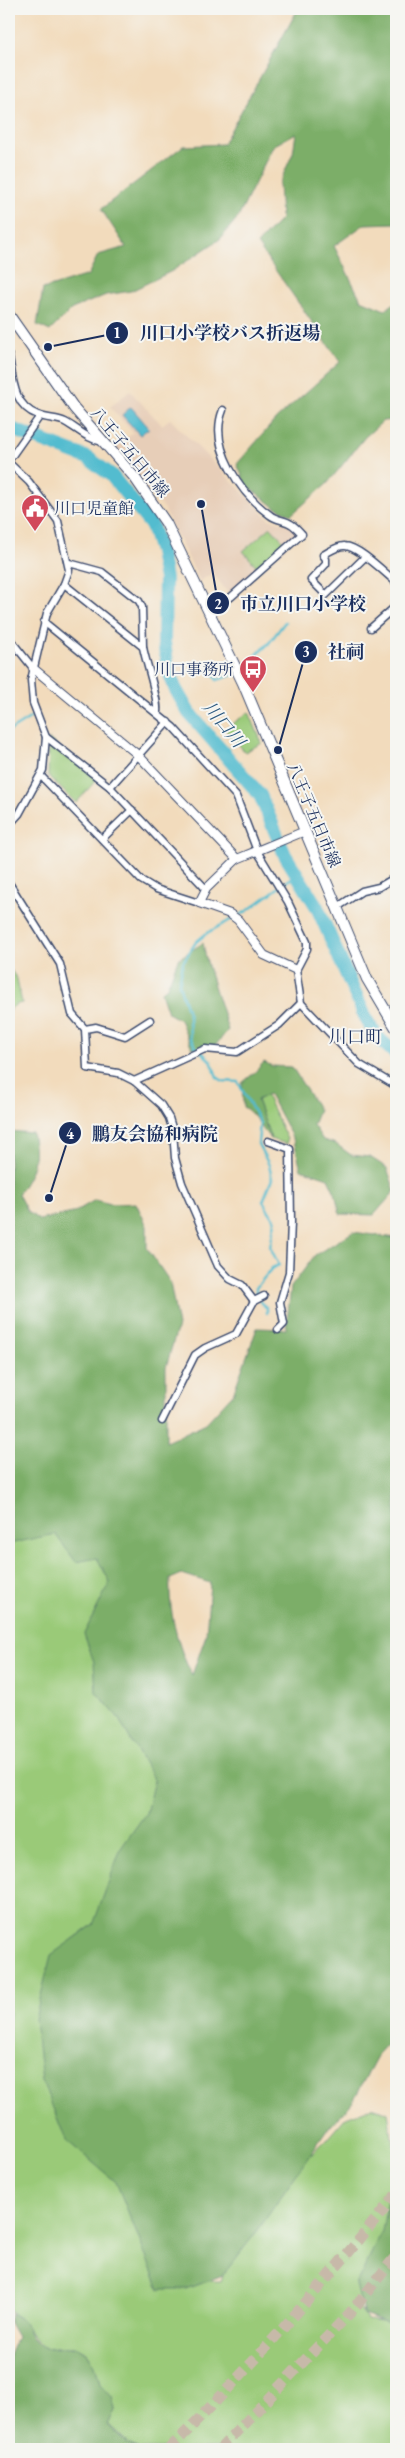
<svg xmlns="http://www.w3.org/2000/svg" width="405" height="2458" font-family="'EB Garamond','Noto Serif JP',serif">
	<rect width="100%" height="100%" fill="#f6f6f2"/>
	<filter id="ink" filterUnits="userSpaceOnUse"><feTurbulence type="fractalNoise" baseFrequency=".02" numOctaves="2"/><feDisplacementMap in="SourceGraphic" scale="10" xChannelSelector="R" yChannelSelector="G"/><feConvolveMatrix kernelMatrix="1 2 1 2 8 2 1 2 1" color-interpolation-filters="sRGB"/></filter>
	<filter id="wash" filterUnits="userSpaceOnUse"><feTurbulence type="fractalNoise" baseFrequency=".0096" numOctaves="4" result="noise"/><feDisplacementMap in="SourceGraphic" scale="20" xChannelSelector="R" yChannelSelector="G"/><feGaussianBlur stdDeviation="1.12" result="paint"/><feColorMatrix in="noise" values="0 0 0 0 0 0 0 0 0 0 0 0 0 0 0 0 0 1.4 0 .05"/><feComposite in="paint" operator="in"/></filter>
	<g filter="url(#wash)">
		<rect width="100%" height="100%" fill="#f2dbbc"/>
		<!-- built -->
		<path fill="#e7ceb8" d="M130,391L162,425L170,419L269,519L292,525L301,533L231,597L213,573L200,581L164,509L115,448L133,433L110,407Z"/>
		<!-- green -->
		<g fill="#9aca78" stroke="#5a7c6b">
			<path d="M271,527L286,544L259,569L243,551Z"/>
			<path d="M249,712L262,743L245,752L225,729Z"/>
			<path d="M49,739L98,778L76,803L48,776Z"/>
			<path d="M9,967L17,979L22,1003C15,1004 9,1008 9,1015Z"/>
			<path d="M266,1095L287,1139V1144L271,1139L257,1100Z"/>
			<path d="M9,1498L105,1507L165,1792L101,1919L72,1940L56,1957L188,2259L209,2281H221L228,2260L281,2182L325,2141L346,2117L372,2107L388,2113L396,2162V2207L365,2268L359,2307L367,2320L396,2324V2449H139L129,2444L108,2424L115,2410L112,2397L96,2387C94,2346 83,2344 45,2348C30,2337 26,2320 9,2311Z"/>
		</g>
		<!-- forest -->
		<g fill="#7bae68" stroke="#4b6e63" fill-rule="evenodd">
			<path d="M298,9H396V223L365,224L334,246L361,300L385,310L396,302V420L383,421L365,437L327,484L291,515L275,507L246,485L237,464L276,419L340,362L257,244L281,219L279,184L293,153L296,133L273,146L239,216L220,239L172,271L131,291L106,295L72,309L50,331L37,325L43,289L88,275L98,255L126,247L101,209L183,146L223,144Z"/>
			<path d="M203,943C208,973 220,1001 228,1030L215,1046L192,1048L180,1020L168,1013L161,992L167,987L178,959Z"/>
			<path d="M264,1062L272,1066L292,1067L319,1110L313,1125L323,1140L336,1144L351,1155L370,1157L387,1168L395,1191L374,1215L340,1214L335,1193L328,1178L301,1169L294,1141L269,1094L257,1100L271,1139C261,1129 255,1113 243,1107L242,1083L254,1073Z"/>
			<path d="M9,1131L32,1133C38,1160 33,1172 18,1194L27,1211L39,1220L73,1213L95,1200L111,1204L136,1203L147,1226V1248L170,1282L178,1326L166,1367V1442L206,1423L233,1394L257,1328L286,1329L291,1287L315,1255L353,1232L396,1238V2034L378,2054L352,2103L327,2130L258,2230L223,2275L186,2289H159L116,2182L66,2140L42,2081L35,2019L51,1955L93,1925L121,1848L146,1813L154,1780L117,1716L96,1692L94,1662L84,1634L110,1582L97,1558L76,1562L55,1534L9,1544ZM182,1574L210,1583L206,1635L192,1675C178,1648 168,1610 170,1579Z"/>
			<path d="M396,2172V2327L364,2315L356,2285L382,2231L392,2177Z"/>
			<path d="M11,2314C24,2317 26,2327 32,2337C34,2342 40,2345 45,2348L78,2347L87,2353L95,2365L100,2384L112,2397L115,2410L108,2425L128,2444L139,2449H9V2355L17,2337L9,2323Z"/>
		</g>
		<!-- water -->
		<path fill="#52bccf" stroke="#367696" d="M131,407L149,428L140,435L122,415Z"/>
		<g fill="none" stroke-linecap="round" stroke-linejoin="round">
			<!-- stream -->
			<g stroke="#52bccf" stroke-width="2.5">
				<path d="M243,668L269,643L285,622"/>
				<path d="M213,674L217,680L233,675"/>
				<path d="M9,731L33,716"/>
				<path d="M267,1313V1308L261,1303L256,1294V1288L272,1268L279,1265L270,1247L275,1221L263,1201L272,1179L269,1165L258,1144L260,1123L238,1082L223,1081L217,1077L211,1061L196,1047L190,1038L189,1016L179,984L183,962L196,942L207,933L247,911L297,874"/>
			</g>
			<!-- river -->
			<path stroke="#52bccf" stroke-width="14" d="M9,428L88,458L111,475L152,526L160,552L165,579L164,642L168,669L175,688L189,713L260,795L285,855L317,907L367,1021L378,1038L396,1054"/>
		</g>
	</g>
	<g filter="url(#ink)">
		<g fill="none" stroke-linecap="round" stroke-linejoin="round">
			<!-- motorway-tunnel -->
			<g stroke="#c7b9a9" stroke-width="11" stroke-dasharray="11 5.5" stroke-linecap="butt">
				<path d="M169,2449C250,2369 324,2283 396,2195"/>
				<path d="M220,2449L350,2313L396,2256"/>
			</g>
			<!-- minor casing -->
			<g stroke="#3b496c" stroke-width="9">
				<g id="minor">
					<path d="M9,356C13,379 13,406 38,415C46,419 57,418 65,422C78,429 87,439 103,442"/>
					<path d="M9,460L40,416"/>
					<path d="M9,463L29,482L58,521L69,570L64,584L47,613L31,680L33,703L46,737L43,770L19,814L9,825"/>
					<path d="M365,557L326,595L311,580L326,564V559L323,555C329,552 338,545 345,546C358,546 385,573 396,582"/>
					<path d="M69,563L102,572L139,601L142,607L143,647"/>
					<path d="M64,584L143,647C146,664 159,699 157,712"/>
					<path d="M208,610L231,597L302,534C299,531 295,526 291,524C285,520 276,520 270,515C241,494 208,447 223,410"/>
					<path d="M44,622L173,727L236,796L257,851L288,902L307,942V949L296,970L301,1003L359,1064L396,1086"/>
					<path d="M371,628L396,606"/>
					<path d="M9,638L33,668"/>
					<path d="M46,737L110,787L206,889"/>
					<path d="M41,776L141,880L156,889L199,903"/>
					<path d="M110,787L168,722"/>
					<path d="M102,839L132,810"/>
					<path d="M9,883L60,964L72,1014L85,1029L87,1068L118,1073L134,1081L161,1105L169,1118L173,1131L175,1158L182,1183L218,1266L230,1279L242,1285L254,1301"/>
					<path d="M336,908L362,891L379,887L396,877"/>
					<path d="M85,1029L96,1027L125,1036L150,1020"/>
					<path d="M134,1081L205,1049L237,1052L279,1025L301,1003"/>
					<path d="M268,1141L290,1149L291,1222L289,1272L280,1302L284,1324L278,1330"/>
					<path d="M162,1421L195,1355L205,1348L236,1334L254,1301L264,1296"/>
				</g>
			</g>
			<!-- tertiary casing -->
			<g stroke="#3b496c" stroke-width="10">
				<g id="tertiary">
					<path d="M33,668L138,755L237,859"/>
					<path d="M296,970L264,955L238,920L230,914L199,903L206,889L237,859L305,831"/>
				</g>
			</g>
			<!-- primary casing -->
			<g stroke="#3b496c" stroke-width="12">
				<path id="primary" d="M9,315L74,408L135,478L166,523L243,683L367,979L396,1028"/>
			</g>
			<!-- minor -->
			<use href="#minor" stroke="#fff" stroke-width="6"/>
			<!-- tertiary -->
			<use href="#tertiary" stroke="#fff" stroke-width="8"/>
			<!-- primary -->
			<use href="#primary" stroke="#fff" stroke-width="10"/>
		</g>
	</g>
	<!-- icons -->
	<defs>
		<g id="civic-pin" transform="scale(1.4375)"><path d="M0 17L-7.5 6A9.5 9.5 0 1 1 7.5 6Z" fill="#d1495b" stroke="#f6f6f2"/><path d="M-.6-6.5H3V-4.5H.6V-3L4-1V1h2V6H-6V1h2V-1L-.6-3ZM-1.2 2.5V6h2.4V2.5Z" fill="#fff"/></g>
		<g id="bus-pin" transform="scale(1.4375)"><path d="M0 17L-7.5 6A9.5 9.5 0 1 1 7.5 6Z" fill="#d1495b" stroke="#f6f6f2"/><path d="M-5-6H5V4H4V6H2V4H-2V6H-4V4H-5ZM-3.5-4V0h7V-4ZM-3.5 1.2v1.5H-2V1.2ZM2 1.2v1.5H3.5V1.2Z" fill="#fff"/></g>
	</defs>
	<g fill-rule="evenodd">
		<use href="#civic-pin" x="35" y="508"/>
		<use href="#bus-pin" x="253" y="669"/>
	</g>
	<g text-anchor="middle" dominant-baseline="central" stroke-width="4" stroke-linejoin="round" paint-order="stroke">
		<!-- street labels -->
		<g font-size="16" fill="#1b2f5e" stroke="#f6f6f2">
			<text transform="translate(130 452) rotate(50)">八王子五日市線</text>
			<text transform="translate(314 815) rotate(67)">八王子五日市線</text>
		</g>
		<!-- poi labels -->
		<g font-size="16" fill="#1b2f5e" stroke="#f6f6f2" text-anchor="start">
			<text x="54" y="508">川口児童館</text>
			<text x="234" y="669" text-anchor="end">川口事務所</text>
		</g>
		<!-- water labels -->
		<g font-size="18" font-style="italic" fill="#2c5980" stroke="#f6f6f2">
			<text transform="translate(224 724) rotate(50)">川口川</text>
		</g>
		<!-- neighbourhood labels -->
		<g font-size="18" fill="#1b2f5e" stroke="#f6f6f2">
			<text x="356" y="1036">川口町</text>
		</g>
	</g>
	<!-- callouts -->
	<path fill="none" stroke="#1b2f5e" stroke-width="2" d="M48 347L117 333M201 504L218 603M278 750L306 652M49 1198L70 1133"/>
	<g fill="#1b2f5e" stroke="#f6f6f2" stroke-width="2">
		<circle cx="48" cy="347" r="5"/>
		<circle cx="201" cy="504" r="5"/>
		<circle cx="278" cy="750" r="5"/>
		<circle cx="49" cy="1198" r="5"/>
		<circle cx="117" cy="333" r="12"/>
		<circle cx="218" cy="603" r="12"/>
		<circle cx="306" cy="652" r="12"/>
		<circle cx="70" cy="1133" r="12"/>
	</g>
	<g font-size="15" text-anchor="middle" font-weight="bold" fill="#fff">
		<text x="117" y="338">1</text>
		<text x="218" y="609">2</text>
		<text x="306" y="657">3</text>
		<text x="70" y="1139">4</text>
	</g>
	<g font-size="18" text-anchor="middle" font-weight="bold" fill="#1b2f5e" stroke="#f6f6f2" stroke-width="4" stroke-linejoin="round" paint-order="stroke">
		<text x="230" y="339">川口小学校バス折返場</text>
		<text x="303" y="610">市立川口小学校</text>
		<text x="346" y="658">社祠</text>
		<text x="155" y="1140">鵬友会協和病院</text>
	</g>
	<!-- margin -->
	<rect width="405" height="2458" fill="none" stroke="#f6f6f2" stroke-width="30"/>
</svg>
